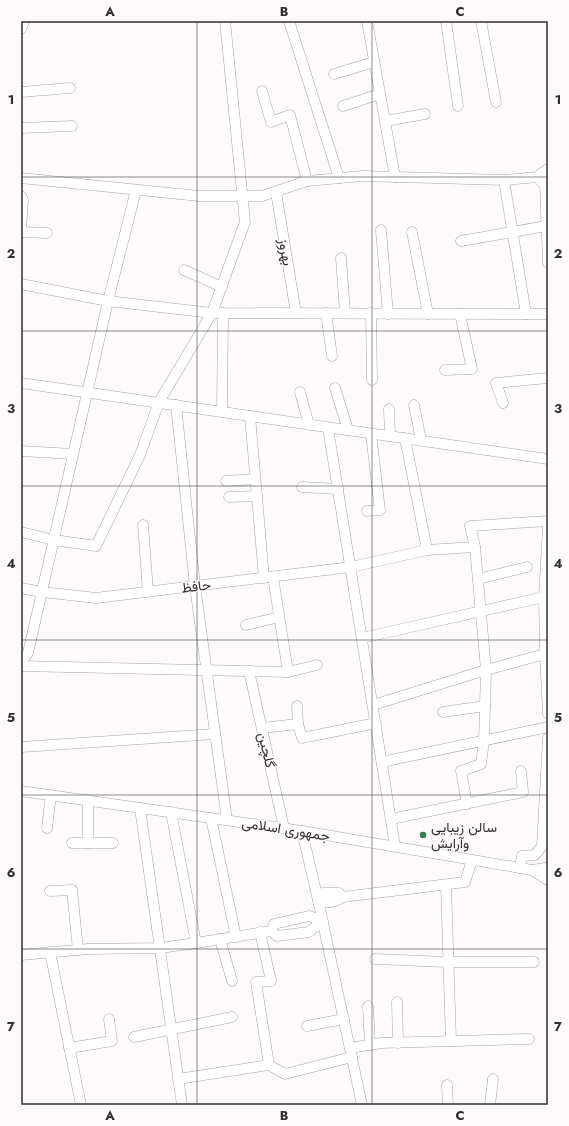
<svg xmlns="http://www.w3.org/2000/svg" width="569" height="1126" font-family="Jost,Vazirmatn,sans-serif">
	<rect width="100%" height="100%" fill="#fefafb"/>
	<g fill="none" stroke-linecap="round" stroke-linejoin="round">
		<!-- minor casing -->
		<g stroke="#aaa0a2" stroke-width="11">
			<g id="minor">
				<path d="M289,21L339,178"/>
				<path d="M367,21L395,177"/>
				<path d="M446,21L458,106"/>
				<path d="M481,21L496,102"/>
				<path d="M21,29L24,21"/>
				<path d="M334,74L374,62"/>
				<path d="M262,91L271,122L290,115L307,181"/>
				<path d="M21,92L70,88"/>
				<path d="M343,106L380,94"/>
				<path d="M385,121L425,114"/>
				<path d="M21,128L72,126"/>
				<path d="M21,178L199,196H262L307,181L362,176L504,180L538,177"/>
				<path d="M504,180L526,314"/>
				<path d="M545,184L548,263"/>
				<path d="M276,192L296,313"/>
				<path d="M21,196L23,200L21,228"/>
				<path d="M381,230L388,314"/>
				<path d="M21,232L47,233"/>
				<path d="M412,232L428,314"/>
				<path d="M461,241L546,226"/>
				<path d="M341,258L345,313"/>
				<path d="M184,270L222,287"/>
				<path d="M21,284L108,301L136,190"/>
				<path d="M326,313L332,356"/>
				<path d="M371,313L372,380"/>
				<path d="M445,370L472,369L460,314"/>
				<path d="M21,383L548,459"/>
				<path d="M335,388L348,430"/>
				<path d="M300,392L309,425"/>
				<path d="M503,403L496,383L548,378"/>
				<path d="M176,405L195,586L227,820"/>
				<path d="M414,405L421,440"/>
				<path d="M389,409L390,436"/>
				<path d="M222,412L223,313"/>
				<path d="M250,416L264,578"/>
				<path d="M328,428L395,846"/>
				<path d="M405,438L427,550"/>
				<path d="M21,451L73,454"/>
				<path d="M226,481L255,479"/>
				<path d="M302,487L338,489"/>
				<path d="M229,497L257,496"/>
				<path d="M367,511L380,510L371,434"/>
				<path d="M143,525L148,592"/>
				<path d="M548,526L544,597L545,654L548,714"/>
				<path d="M21,532L54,540L96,546L140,455L159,402L212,313L245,222L225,21"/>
				<path d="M273,577L288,672"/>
				<path d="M478,579L527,567"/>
				<path d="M21,588L42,592L96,598L351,567L427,550L475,547"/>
				<path d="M246,625L279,617"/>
				<path d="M362,638L544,597"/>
				<path d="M21,662L28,653L108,301L212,313L548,314"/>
				<path d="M21,666L288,672L317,665"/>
				<path d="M249,671L284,828"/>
				<path d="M373,705L486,670L545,654"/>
				<path d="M297,706L298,724"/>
				<path d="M443,712L485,706"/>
				<path d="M262,728L298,724L302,738L376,723"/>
				<path d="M21,747L215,734"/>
				<path d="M382,762L548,727"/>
				<path d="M21,791L302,831L532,870L548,880"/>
				<path d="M88,800V843"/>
				<path d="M467,804L461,771L481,764L484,741L486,670L475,547L470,526L548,521"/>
				<path d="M140,808L182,1105"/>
				<path d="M171,812L196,943"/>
				<path d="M211,818L236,937"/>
				<path d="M391,819L523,792L521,771"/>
				<path d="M47,828L51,795"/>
				<path d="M302,831L318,900L362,1105"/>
				<path d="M72,843H113"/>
				<path d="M520,868L522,856L535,855L542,846L548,738"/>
				<path d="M532,870L546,868L548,867"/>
				<path d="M446,885L451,1041"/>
				<path d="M50,891L72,890L78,950"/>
				<path d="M322,893H339L343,897C335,902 327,905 318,900Z"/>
				<path d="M343,897L465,882L472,860"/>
				<path d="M309,916L323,921L309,932L277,936L271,931L274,924Z"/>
				<path d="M260,932L271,981L256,982L269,1065"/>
				<path d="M220,939L232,981"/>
				<path d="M50,952L81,1105"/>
				<path d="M21,955L88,949L160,948L196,943L271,931"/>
				<path d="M375,959L448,962H534"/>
				<path d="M397,1002L398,1043"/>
				<path d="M368,1006L370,1045"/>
				<path d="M307,1026L344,1019"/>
				<path d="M134,1037L232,1017"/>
				<path d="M69,1048L112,1041L109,1019"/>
				<path d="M350,1048L381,1043L529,1039"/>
				<path d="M178,1079L269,1065L285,1074L352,1057"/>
				<path d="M447,1085L448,1105"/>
				<path d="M490,1105L493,1079"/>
			</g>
		</g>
		<!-- major casing -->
		<g stroke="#aaa0a2" stroke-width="13">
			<path id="major" d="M548,170L538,177L548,186"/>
		</g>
		<!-- minor -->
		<use href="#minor" stroke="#fff" stroke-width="10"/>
		<!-- major -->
		<use href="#major" stroke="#fff" stroke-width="12"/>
	</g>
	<!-- grid -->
	<path fill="none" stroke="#322e2f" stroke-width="1" stroke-opacity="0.55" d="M197,21V1105M372,21V1105M21,177H548M21,331H548M21,486H548M21,640H548M21,795H548M21,949H548"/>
	<!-- markers -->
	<circle fill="#317f4e" stroke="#fefafb" stroke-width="1.5" cx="423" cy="835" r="4"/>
	<g text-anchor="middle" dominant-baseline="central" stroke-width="3" stroke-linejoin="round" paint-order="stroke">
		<!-- street labels -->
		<g font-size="14" fill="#322e2f" stroke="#fefafb">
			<text transform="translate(286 252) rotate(80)">بهروز</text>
			<text transform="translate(196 586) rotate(-7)">حافظ</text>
			<text transform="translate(267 750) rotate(77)">گلچین</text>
			<text transform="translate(286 829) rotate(9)">جمهوری اسلامی</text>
		</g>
		<!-- poi labels -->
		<g font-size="14" fill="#322e2f" stroke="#fefafb" text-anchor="start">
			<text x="431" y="827">سالن زیبایی<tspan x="431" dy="16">وآرایش</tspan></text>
		</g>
	</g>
	<!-- border -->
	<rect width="569" height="1126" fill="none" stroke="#fefafb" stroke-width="44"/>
	<rect x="22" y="22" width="525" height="1082" fill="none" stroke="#322e2f" stroke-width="1.5"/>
	<g font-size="13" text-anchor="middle" font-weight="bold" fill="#322e2f">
		<text x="110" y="16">A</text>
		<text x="284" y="16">B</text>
		<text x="460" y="16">C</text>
		<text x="11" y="104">1</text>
		<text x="558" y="104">1</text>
		<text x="11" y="258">2</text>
		<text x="558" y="258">2</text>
		<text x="11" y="413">3</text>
		<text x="558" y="413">3</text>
		<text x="11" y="568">4</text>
		<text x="558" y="568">4</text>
		<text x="11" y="722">5</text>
		<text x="558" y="722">5</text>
		<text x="11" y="877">6</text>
		<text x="558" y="877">6</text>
		<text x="11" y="1031">7</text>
		<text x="558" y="1031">7</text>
		<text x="110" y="1120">A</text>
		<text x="284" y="1120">B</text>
		<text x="460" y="1120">C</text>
	</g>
</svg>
